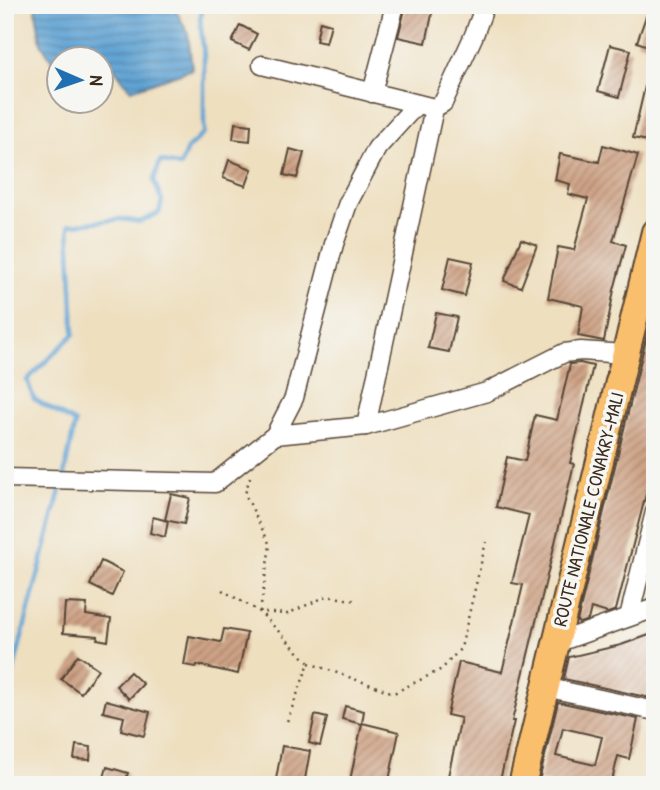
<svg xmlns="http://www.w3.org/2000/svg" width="660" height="790" font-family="'Patrick Hand',sans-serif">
	<defs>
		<pattern id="water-rules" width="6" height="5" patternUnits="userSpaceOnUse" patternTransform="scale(1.75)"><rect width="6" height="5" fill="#5fa2d3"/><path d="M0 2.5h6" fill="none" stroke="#5084ab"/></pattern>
		<pattern id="building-hatch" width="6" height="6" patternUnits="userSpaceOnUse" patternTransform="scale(1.75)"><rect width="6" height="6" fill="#cea285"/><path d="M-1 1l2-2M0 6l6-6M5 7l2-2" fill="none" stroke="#a8846c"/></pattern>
	</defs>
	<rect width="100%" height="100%" fill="#f6f6f2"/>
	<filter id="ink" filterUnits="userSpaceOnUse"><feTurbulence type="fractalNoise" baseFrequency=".0143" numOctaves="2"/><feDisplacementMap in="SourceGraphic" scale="14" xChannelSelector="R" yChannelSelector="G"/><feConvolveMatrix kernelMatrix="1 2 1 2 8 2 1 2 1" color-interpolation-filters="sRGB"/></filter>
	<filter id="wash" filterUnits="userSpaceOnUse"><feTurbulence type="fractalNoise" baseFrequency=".00686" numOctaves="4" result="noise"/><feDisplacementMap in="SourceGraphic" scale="28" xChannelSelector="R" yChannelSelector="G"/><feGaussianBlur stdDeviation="1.57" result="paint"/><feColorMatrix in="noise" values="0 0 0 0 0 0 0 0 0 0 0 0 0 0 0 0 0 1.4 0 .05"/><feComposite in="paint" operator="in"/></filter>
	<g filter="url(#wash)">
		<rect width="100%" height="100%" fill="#eedfbf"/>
		<!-- water -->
		<path fill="url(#water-rules)" stroke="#4d6678" stroke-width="2" d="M35,5H173L188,33L192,69L131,90L100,51L79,59L60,60L59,68L57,69L41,43Z"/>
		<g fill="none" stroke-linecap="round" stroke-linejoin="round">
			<!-- stream -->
			<g stroke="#5fa2d3" stroke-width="4.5">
				<path d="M64,475L75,423L34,399L27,380L74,334L69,225L121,219L140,222L159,213L162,201L154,181L160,161L180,166L187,149L204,133V56L200,19L203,5"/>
				<path d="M5,706L20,644L62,483"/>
			</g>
		</g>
		<g id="blocks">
			<!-- building -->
			<g fill="url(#building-hatch)" fill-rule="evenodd">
				<path d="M406,5H434L426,43L398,37Z"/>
				<path d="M650,5H655V49L637,42Z"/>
				<path d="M320,21L331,24L326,43L316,41Z"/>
				<path d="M240,25L257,34L249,50L232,42Z"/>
				<path d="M610,45L631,50L619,97L598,91Z"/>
				<path d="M650,65L655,66V112L648,141L633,138Z"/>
				<path d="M235,123L251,125L250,141L233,139Z"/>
				<path d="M603,145L638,155L613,241L626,245L614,290L604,341L578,336L583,306L548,298L558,247L574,250L588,199L568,194L570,184L555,180L560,154L599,162Z"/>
				<path d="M290,149L304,153L297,178L284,175Z"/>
				<path d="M229,160L252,169L246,186L223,178Z"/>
				<path d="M521,239L537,245L521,287L504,281Z"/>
				<path d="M450,257L473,262L465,296L442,290Z"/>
				<path d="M655,302V459L616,610L608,613L591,608L588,620L580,623L577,622Z"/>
				<path d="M436,313L457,317L449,352L428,348Z"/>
				<path d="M580,363L593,366L570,463L574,464L512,721H514L499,785H446L461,718L447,715L459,662L502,672L523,585L512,583L529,515L496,507L507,457L525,461L535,415L557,420L570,364Z"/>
				<path d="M171,494L190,498L184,524L165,520Z"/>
				<path d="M153,517L168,521L165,537L150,533Z"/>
				<path d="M101,561L123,572L112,596L90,585Z"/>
				<path d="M65,603L87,604L86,615L111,619L108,641L97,639L98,636L63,633Z"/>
				<path d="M224,629L247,633L238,674L197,665L196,667L184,665L189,636L221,642Z"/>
				<path d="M655,633V699L564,679L569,657L621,645Z"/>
				<path d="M78,655L98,669L81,693L61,679Z"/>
				<path d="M130,672L143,684L129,699L116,686Z"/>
				<path d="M106,700L150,712L144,736L121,730L124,717L103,712Z"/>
				<path d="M558,702L638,719L629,759L618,756L611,785H555L539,781ZM563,728L602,737L595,765L556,756Z"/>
				<path d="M345,706L364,711L362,723L399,732L388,785H349L362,724L342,719Z"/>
				<path d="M315,715L327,718L320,746L309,743Z"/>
				<path d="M76,745L91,747L90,760L74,759Z"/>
				<path d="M282,746L310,751L304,785H275Z"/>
				<path d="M107,767L128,773L124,785H102Z"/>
			</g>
		</g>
	</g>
	<g filter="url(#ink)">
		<use href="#blocks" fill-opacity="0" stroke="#564536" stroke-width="2"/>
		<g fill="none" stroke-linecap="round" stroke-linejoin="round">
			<!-- minor casing -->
			<g stroke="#564536" stroke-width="21">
				<g id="minor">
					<path d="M262,65L434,108L443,103L474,35L485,5"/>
					<path d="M372,93L395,5"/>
					<path d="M366,426L434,108"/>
					<path d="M275,435L366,426L487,392L564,353L581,351L625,354"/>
					<path d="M5,478L215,483L275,435L294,398L334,244L348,203L377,148L417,104"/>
					<path d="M629,617L655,512"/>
					<path d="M556,643L655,608"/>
					<path d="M545,687L655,711"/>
				</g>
			</g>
			<!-- highway casing -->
			<g stroke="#564536" stroke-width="30">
				<path id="highway" d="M522,785L655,232"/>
			</g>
			<!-- path -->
			<g stroke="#564536" stroke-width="2.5" stroke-dasharray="2 5" stroke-linecap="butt">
				<path d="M250,477L245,494L270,545L260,612L309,663L286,724"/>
				<path d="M222,590L260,612L287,614L327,596L358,601"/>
				<path d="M309,663L394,693L442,669L461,648L486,542"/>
			</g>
			<!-- minor -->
			<use href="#minor" stroke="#fff" stroke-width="18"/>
			<!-- highway -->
			<use href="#highway" stroke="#f9bf6d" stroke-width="26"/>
		</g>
	</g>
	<g text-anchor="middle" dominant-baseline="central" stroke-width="7" stroke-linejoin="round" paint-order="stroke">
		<!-- street labels -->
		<g font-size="19" fill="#3b2a1e" stroke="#f6f6f2">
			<text transform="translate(588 509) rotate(-76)">ROUTE NATIONALE CONAKRY-MALI</text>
		</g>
	</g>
	<!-- margin -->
	<rect width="660" height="790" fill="none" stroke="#f6f6f2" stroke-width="28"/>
	<!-- north arrow -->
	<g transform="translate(80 80) rotate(92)"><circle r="33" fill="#f6f6f2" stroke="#aba49d" stroke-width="2"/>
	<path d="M0-5L12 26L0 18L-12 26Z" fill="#1f6fb2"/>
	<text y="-10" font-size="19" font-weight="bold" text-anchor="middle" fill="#3b2a1e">N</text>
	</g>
</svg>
